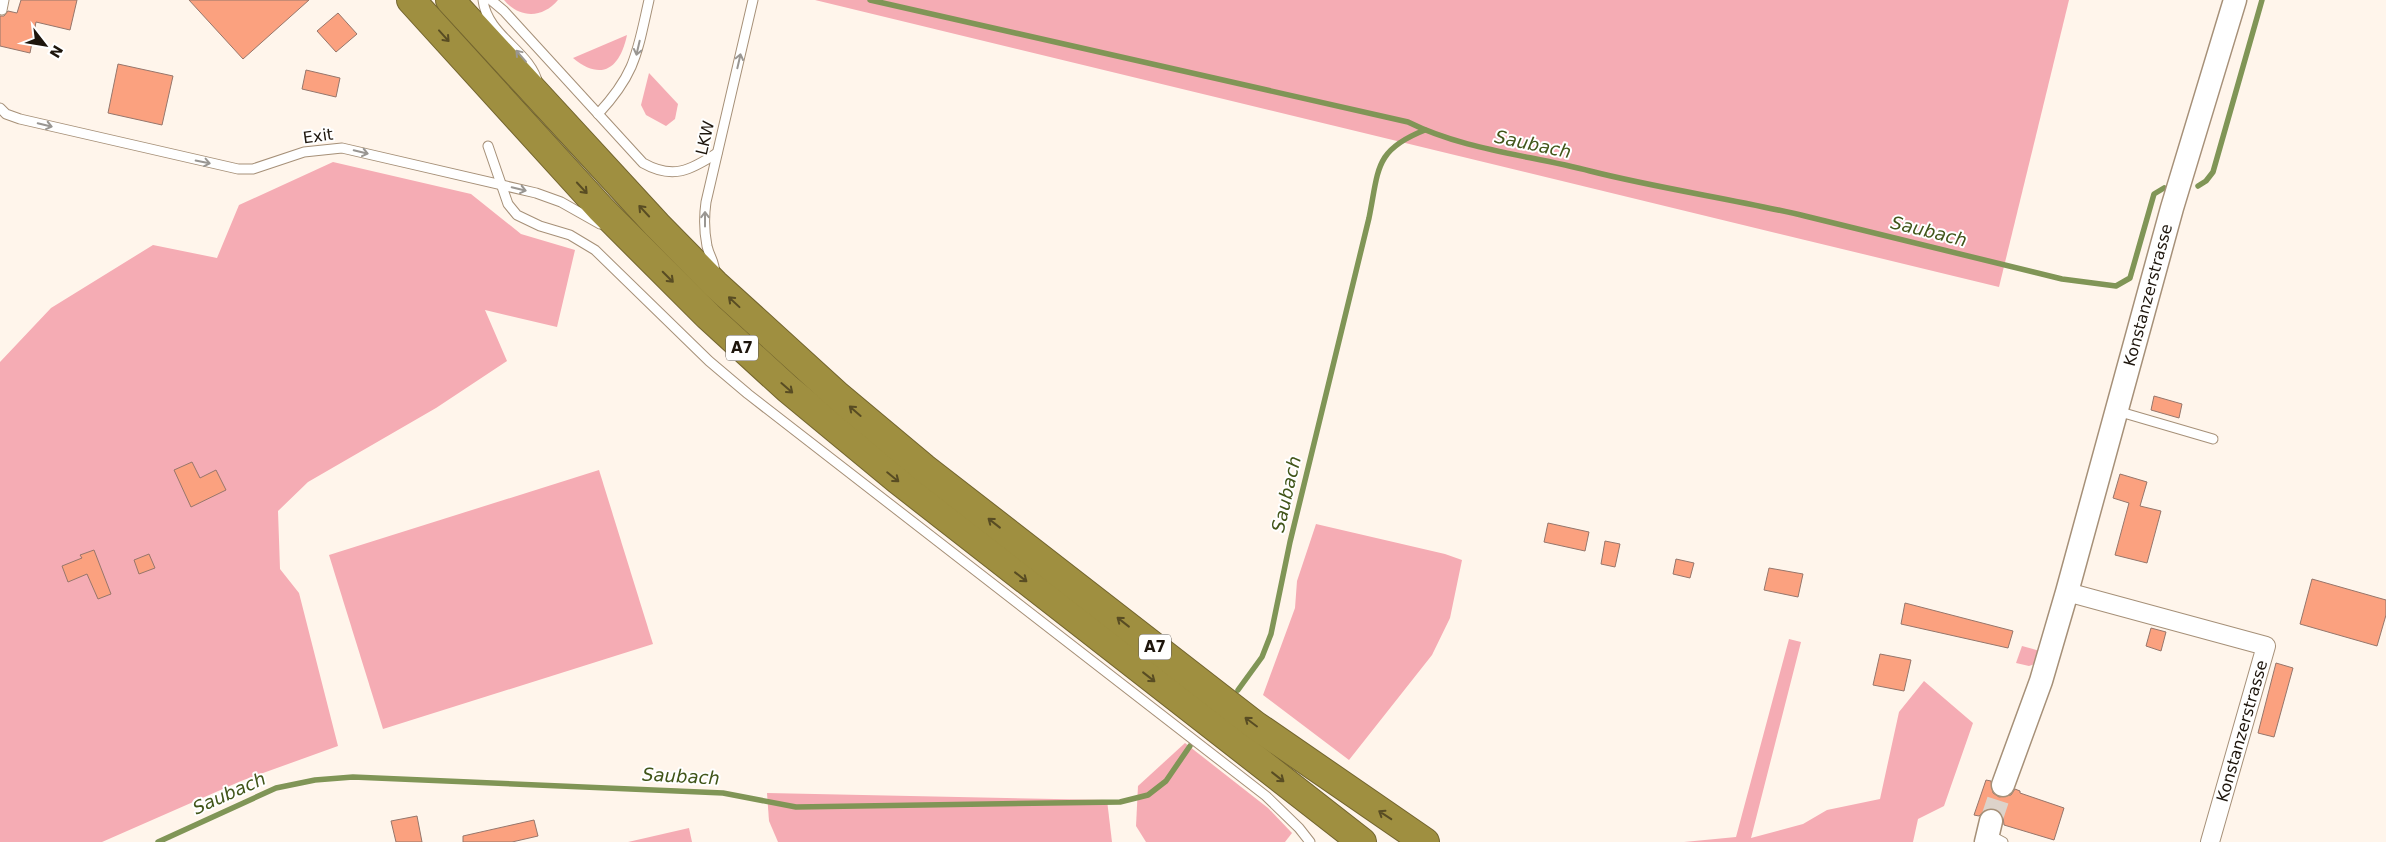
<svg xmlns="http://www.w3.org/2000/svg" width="2386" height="842" font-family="'DejaVu Sans',sans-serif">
	<rect width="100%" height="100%" fill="#fff5eb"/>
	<!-- green -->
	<g fill="#f5acb4">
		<path d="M504,0H558C543,18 520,19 504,0Z"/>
		<path d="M815,0H2069L1999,287Z"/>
		<path d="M627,35C620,68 602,82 573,58Z"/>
		<path d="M649,73L678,104L675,119L666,126L646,115L641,105Z"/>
		<path d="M333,162L471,194L521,234L575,250L557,327L485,310L507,361L436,408L308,482L278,511L280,569L299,593L338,746L241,781L102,842H0V362L51,308L153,245L217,258L239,205Z"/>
		<path d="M599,470L653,644L383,729L329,555Z"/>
		<path d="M1316,524L1445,554L1462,560L1450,618L1432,655L1349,760L1263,695L1295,608L1297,581Z"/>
		<path d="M1789,639L1801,642L1751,838L1803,824L1827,810L1880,799L1899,712L1924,681L1973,723L1944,806L1918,819L1913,842H1684L1736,837Z"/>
		<path d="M2022,646L2040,651L2035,664L2029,666L2016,663Z"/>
		<path d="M1185,743L1268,808L1292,833L1285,842H1146L1136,826L1138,786Z"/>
		<path d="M767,793L1107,800L1112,842H778L769,821Z"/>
		<path d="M689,828L692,842H628Z"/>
	</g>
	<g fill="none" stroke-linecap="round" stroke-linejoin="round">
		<!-- stream -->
		<g stroke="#809556" stroke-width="5.5">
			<path d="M870,0L1408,122C1464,150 1529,155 1590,171C1661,189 1734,199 1805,216C1891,237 1977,258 2062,279L2116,286L2130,278L2154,194L2164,188"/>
			<path d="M2198,186L2206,181L2213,172L2262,0"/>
			<path d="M1238,690L1262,657L1271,634L1290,542L1369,218C1379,169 1374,150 1425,130"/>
			<path d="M158,842L276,788L315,780L353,777L723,793L796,807L1120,802L1148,795L1166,781L1190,746"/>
		</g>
	</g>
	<!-- building -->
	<g fill="#fba17f" stroke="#96766b">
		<path d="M21,0H77L70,30L36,22L30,53L0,46V16H4L8,11L17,13Z"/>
		<path d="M189,0H309L243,59Z"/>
		<path d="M338,13L357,34L336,52L317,31Z"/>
		<path d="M118,64L173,76L162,125L108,113Z"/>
		<path d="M306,70L340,78L336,97L302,89Z"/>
		<path d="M2154,396L2182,404L2179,418L2151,410Z"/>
		<path d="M192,462L200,478L216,470L226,490L191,507L174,470Z"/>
		<path d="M2120,474L2147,482L2140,506L2161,511L2147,563L2115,555L2129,503L2113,498Z"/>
		<path d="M1548,523L1589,532L1585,551L1544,542Z"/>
		<path d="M1605,541L1620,544L1615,567L1601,564Z"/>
		<path d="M94,550L111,594L98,599L87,574L68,582L62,566L82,558L80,555Z"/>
		<path d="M149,554L155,568L139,574L134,560Z"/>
		<path d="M1676,559L1694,563L1690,578L1673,574Z"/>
		<path d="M1769,568L1803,574L1798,597L1764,590Z"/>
		<path d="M2312,579L2386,600V615L2377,646L2300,624Z"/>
		<path d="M1905,603L2013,631L2008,648L1901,624Z"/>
		<path d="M2151,628L2166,632L2161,651L2146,646Z"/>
		<path d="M1880,654L1911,660L1904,691L1873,685Z"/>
		<path d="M2276,663L2293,668L2274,737L2258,733Z"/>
		<path d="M1986,780L1991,781L1993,793L1999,797L2011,795L2015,789L2020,791V793L2064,808L2054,840L2004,825L2003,817L1994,808L1987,809L1979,816L1974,815Z"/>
		<path d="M417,816L422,842H396L391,821Z"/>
		<path d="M534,820L538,836L512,842H463V836Z"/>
	</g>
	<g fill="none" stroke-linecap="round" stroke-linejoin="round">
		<!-- tertiary-tunnel -->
		<path stroke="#ddd3ca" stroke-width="22" stroke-dasharray="22 11" stroke-linecap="butt" d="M1991,821L2003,785"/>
		<!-- service casing -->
		<g stroke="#a69078" stroke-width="11">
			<g id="service">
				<path d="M483,0C487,36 531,51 538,84"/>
				<path d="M491,0L504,11L643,163C673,180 691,170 717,153"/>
				<path d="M2,10L4,0"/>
				<path d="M0,108L6,114L20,119L238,169H253L304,152L342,148L536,193L561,202L600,224"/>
				<path d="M598,114C636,73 637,53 649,0"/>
				<path d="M488,146L508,204L517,215L540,226L570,235L595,250L709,361L748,394L1266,796L1299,828L1310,842"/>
				<path d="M715,276C715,260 710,259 707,246C704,231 704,216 706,202L753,0"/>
				<path d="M2117,411L2213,439"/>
				<path d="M1988,834L2003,842"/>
			</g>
		</g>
		<!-- minor casing -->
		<g stroke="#a69078" stroke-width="20">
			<path id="minor" d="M2067,592L2266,646L2210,842"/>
		</g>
		<!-- tertiary casing -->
		<g stroke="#a69078" stroke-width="25">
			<g id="tertiary">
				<path d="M2003,785L2041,681L2067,592L2172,208L2235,0"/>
				<path d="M1986,842L1991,821"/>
			</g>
		</g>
		<!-- motorway casing -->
		<g stroke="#72642e" stroke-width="30">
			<g id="motorway">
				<path d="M411,0L601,209L708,316L788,389L898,480L1362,842"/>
				<path d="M450,0L657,225L715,284L838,396L924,468L1255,725L1425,842"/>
			</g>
		</g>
		<!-- service -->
		<use href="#service" stroke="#fff" stroke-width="9"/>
		<!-- minor -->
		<use href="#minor" stroke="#fff" stroke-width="18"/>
		<!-- tertiary -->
		<use href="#tertiary" stroke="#fff" stroke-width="22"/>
		<!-- motorway -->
		<use href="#motorway" stroke="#9f8f40" stroke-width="28"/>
	</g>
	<!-- one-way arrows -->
	<defs><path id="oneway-shaft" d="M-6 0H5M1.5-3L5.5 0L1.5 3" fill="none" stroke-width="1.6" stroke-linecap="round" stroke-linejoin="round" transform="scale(1.25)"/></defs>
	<g stroke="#584c23">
		<use href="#oneway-shaft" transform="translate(444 36) rotate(48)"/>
		<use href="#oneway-shaft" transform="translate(582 188) rotate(47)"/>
		<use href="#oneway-shaft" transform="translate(644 211) rotate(-133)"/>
		<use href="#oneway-shaft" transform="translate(668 277) rotate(45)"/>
		<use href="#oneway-shaft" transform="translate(734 302) rotate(-137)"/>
		<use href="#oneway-shaft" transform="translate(787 388) rotate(41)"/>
		<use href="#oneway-shaft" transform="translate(855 411) rotate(-139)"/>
		<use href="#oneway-shaft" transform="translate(893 477) rotate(39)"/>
		<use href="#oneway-shaft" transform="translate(994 523) rotate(-142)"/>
		<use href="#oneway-shaft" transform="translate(1021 577) rotate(38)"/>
		<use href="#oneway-shaft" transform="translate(1123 622) rotate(-142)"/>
		<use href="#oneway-shaft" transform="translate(1149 677) rotate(38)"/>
		<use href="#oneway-shaft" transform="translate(1251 722) rotate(-143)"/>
		<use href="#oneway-shaft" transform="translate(1278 777) rotate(38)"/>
		<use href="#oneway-shaft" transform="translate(1385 815) rotate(-147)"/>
	</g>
	<g stroke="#999692">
		<use href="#oneway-shaft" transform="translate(638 48) rotate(103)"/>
		<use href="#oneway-shaft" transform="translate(521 56) rotate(-131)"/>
		<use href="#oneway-shaft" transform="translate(739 61) rotate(-77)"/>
		<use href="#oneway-shaft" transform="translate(45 125) rotate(13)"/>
		<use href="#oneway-shaft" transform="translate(361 152) rotate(13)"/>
		<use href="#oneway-shaft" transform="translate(203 162) rotate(11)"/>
		<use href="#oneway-shaft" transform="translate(519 189) rotate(13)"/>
		<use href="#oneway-shaft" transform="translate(705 219) rotate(-90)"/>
	</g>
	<g text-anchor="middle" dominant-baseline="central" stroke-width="4" stroke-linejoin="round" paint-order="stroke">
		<!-- shield labels -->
		<g fill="#fff" stroke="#615b55" stroke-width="1">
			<rect x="726" y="335.5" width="32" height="25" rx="4"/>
			<rect x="1139" y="634.5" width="32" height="25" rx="4"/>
		</g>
		<g font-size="15" font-weight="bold" fill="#1d150c">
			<text x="742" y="348">A7</text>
			<text x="1155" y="647">A7</text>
		</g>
		<!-- street labels -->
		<g font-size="16" fill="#1d150c" stroke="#fff">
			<text transform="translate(318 136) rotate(-8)">Exit</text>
			<text transform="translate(705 138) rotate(-77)">LKW</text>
			<text transform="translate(2148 295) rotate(-75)">Konstanzerstrasse</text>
			<text transform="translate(2242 731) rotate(-74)">Konstanzerstrasse</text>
		</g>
		<!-- water labels -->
		<g font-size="18" font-style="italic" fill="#415519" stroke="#fff">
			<text transform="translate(1533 144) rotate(12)">Saubach</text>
			<text transform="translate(1929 231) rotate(14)">Saubach</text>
			<text transform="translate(1286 494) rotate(-77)">Saubach</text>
			<text transform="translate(681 776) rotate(3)">Saubach</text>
			<text transform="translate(229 793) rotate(-24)">Saubach</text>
		</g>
	</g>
	<!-- north arrow -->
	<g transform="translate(45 45) rotate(121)" stroke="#ffffff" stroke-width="4" paint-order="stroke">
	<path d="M0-4L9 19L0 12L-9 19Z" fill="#1d150c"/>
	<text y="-8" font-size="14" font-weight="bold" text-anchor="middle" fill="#1d150c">N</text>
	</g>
</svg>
